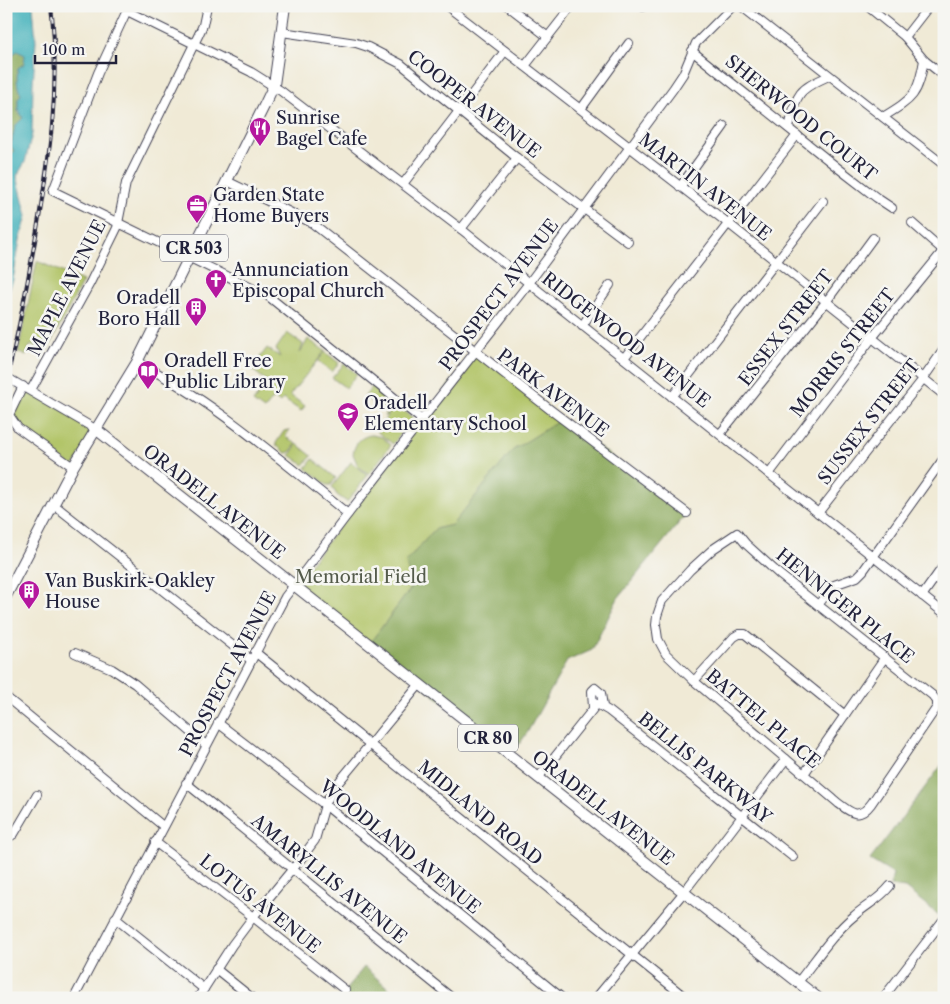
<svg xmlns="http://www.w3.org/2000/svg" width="950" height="1004" font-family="'Libre Caslon Text',serif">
	<rect width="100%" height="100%" fill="#f6f6f2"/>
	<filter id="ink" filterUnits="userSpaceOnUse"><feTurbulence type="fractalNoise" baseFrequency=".02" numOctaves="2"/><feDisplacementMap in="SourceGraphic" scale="10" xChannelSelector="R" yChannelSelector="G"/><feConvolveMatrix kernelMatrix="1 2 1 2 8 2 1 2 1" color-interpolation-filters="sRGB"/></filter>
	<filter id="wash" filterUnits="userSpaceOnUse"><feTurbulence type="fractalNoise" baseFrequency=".0096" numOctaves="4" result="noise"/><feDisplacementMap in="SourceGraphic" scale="20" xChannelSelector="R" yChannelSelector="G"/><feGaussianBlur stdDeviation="1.12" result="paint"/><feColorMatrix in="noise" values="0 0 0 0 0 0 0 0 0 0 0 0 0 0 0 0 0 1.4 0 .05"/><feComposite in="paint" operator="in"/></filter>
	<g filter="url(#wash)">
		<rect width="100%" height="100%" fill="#f0ead6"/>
		<!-- green -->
		<g fill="#b2c569" stroke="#6a7452">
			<path d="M37,261L83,281L47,350L36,351L35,345L30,346L26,356L18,352Z"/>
			<path d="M287,333L303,344L300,353L308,339L325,351L290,395L305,406L301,411L283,399L280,403L274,398L264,410L253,402L268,382L251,369L267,348L280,357L276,349Z"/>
			<path d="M475,351L562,419L513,450L452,525L435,529L406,562L412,587L369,644L294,585Z"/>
			<path d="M325,352L339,363L332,372L318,361Z"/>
			<path d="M344,364L357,374L346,388L332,378Z"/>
			<path d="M23,386L97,430L73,467L18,428L9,415Z"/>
			<path d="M373,386L396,404L385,417L384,416L386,413L365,396Z"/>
			<path d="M396,405L413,418L393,444L376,431Z"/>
			<path d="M288,430H289L285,436L296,444L290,452L286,453L276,445V443L284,431Z"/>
			<path d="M371,435L382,437L391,445L369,474L358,466L353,454C355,443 360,437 371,435Z"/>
			<path d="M297,444L312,456L304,465L290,455Z"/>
			<path d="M313,459L336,478L331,485H327L306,468Z"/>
			<path d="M351,462L368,475L347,502L337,495L332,487Z"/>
		</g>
		<!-- forest -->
		<g fill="#8daa5d" stroke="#58664c">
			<path d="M17,51L26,55L24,64L18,68C17,77 16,86 21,94L18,99V112L23,116V118C15,127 9,139 14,151L6,161V60Z"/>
			<path d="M562,419L687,513L618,598L592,650L567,661L527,733L511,756L369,644L412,587L406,562L435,529L452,525L513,450Z"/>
			<path d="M944,762V919L905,888L890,886L893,874L870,860Z"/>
			<path d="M364,967L400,998H339Z"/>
		</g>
		<!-- water -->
		<path fill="#40b0ba" stroke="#31697a" d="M6,6H12L14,8L15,6H33L36,41L33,84L32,134L25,162L17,176L27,216L20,240L13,280L6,297V256L9,245L6,230V161L14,151L11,146L15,126L23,118L18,109V99L21,94C16,86 17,77 18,68L24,64L25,55L17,51L6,60V37L8,32L6,28Z"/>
	</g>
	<g filter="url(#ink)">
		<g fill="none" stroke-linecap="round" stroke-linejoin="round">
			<!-- minor casing -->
			<g stroke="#414052" stroke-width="10">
				<g id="minor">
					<path d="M129,6L98,73L53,191L268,296L422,420"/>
					<path d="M447,6L729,224L944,395"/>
					<path d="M508,6L548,37"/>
					<path d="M642,6L643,7"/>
					<path d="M741,6L944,165"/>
					<path d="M867,6L905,37L924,60L944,76"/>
					<path d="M127,11L251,72L281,91L461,229L944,613"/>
					<path d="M282,32L356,43L368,47L401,64L517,158L628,242"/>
					<path d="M905,37L929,6"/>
					<path d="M692,51L838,168L877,198L892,208"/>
					<path d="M525,66L572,6"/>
					<path d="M581,109L629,43"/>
					<path d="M883,117C914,98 918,95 924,60"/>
					<path d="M789,128C797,94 796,90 829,76"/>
					<path d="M227,181L312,223L552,411L687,513"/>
					<path d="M403,184L505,51"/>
					<path d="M680,187L724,126"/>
					<path d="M912,223L944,251"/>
					<path d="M461,229L517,158"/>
					<path d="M582,326L610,285"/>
					<path d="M624,358L797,135"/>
					<path d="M137,362C214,401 280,460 348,514"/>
					<path d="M6,377L97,430"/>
					<path d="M23,386L9,415L18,428L73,467"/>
					<path d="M31,390L90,283L117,228L126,183L199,34L203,25L207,6"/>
					<path d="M672,397L823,201"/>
					<path d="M720,434L826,302L873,238"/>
					<path d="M769,474L872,338L943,251"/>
					<path d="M53,504L251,660"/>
					<path d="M818,513L923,379L944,349"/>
					<path d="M737,533L746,544L780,575L932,695L937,701V707L871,804C859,820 851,813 838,803L694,681L666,654L658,639L656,625L657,616L662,601L690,570L713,549Z"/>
					<path d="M922,596L944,565"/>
					<path d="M818,605L834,585L857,577L863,571L944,458"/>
					<path d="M255,652L686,998"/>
					<path d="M75,653L112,669L135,684L206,745"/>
					<path d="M694,681L734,637L739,634H745L845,715"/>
					<path d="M6,697L163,826"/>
					<path d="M593,708L592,691L595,688L601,693L603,707"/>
					<path d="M218,723L325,805L562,998"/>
					<path d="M804,774L885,657"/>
					<path d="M538,778L597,704L609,711L793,857"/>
					<path d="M186,783L452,998"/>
					<path d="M6,839L14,834L37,795"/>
					<path d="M155,842L253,917L345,990"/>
					<path d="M115,918L204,989"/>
					<path d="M216,969L252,998"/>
					<path d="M798,982C815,961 833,933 854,916C866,905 880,899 890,886"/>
					<path d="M74,998L285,597L348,514L529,283L673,89L683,74L696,43L733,6"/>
					<path d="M198,998L232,945L253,917L300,860L315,840L325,805L333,789L420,684"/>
					<path d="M596,998L684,892L786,759"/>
					<path d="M883,998L944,919"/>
				</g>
			</g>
			<!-- major casing -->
			<g stroke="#414052" stroke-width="12">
				<g id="major">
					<path d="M97,430L818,998"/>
					<path d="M6,596L73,467L137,362L265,104L274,85L285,6"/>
				</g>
			</g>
			<!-- minor -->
			<use href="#minor" stroke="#fff" stroke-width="8"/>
			<!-- major -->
			<use href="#major" stroke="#fff" stroke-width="10"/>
			<!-- rail casing -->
			<g stroke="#22223b" stroke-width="4">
				<path id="rail" d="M6,380C19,334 26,288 35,241C49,160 61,90 51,6"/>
			</g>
			<!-- rail -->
			<use href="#rail" stroke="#f6f6f2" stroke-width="2" stroke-dasharray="5.5" stroke-linecap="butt"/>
		</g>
	</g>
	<!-- icons -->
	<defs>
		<g id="restaurant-pin" transform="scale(1.125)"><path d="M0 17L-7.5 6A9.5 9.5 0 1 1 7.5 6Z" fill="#b5179e" stroke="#f6f6f2"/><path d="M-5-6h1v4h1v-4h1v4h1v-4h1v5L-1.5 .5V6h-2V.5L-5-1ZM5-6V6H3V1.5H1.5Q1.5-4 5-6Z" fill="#fff"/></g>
		<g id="office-pin" transform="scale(1.125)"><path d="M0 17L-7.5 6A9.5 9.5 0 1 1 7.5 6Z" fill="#b5179e" stroke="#f6f6f2"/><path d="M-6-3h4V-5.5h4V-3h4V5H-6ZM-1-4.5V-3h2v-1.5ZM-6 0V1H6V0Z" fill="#fff"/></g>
		<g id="church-pin" transform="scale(1.125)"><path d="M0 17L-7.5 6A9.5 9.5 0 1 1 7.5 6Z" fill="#b5179e" stroke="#f6f6f2"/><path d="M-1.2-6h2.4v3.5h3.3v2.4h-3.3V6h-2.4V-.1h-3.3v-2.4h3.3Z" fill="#fff"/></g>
		<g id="building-pin" transform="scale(1.125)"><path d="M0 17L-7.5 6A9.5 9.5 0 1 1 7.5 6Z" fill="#b5179e" stroke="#f6f6f2"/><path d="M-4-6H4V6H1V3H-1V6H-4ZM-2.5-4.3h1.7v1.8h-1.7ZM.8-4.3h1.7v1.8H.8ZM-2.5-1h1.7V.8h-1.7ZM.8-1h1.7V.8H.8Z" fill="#fff"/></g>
		<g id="library-pin" transform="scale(1.125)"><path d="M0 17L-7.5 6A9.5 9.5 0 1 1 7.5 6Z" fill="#b5179e" stroke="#f6f6f2"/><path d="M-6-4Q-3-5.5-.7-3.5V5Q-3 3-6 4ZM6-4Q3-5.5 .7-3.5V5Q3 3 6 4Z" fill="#fff"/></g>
		<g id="school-pin" transform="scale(1.125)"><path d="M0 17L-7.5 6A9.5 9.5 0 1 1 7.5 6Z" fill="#b5179e" stroke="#f6f6f2"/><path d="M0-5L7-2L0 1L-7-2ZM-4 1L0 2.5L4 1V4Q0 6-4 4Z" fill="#fff"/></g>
	</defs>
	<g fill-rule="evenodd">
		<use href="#restaurant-pin" x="260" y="128"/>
		<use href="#office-pin" x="197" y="205"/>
		<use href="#church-pin" x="216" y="280"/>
		<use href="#building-pin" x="196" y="308"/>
		<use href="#library-pin" x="148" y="371"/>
		<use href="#school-pin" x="348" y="413"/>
		<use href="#building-pin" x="29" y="591"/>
	</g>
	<g text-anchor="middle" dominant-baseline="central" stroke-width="5" stroke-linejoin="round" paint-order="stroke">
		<!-- shield labels -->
		<g fill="#f6f6f2" stroke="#626272" stroke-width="1">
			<rect x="160" y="234.5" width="68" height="27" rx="4"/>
			<rect x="458" y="724.5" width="60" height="27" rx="4"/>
		</g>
		<g font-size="16" font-weight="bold" fill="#22223b">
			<text x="194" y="248">CR 503</text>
			<text x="488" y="738">CR 80</text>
		</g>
		<!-- street labels -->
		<g font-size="18" fill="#22223b" stroke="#f6f6f2">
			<text transform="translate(474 104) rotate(38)">COOPER AVENUE</text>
			<text transform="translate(801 118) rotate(39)">SHERWOOD COURT</text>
			<text transform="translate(705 187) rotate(38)">MARTIN AVENUE</text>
			<text transform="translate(67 288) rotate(-63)">MAPLE AVENUE</text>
			<text transform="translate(499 295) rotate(-53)">PROSPECT AVENUE</text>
			<text transform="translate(786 328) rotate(-52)">ESSEX STREET</text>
			<text transform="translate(626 340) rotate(38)">RIDGEWOOD AVENUE</text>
			<text transform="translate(843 353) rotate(-52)">MORRIS STREET</text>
			<text transform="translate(553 393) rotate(37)">PARK AVENUE</text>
			<text transform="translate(869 422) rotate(-52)">SUSSEX STREET</text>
			<text transform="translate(214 502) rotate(38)">ORADELL AVENUE</text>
			<text transform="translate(845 606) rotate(39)">HENNIGER PLACE</text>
			<text transform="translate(228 674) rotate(-62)">PROSPECT AVENUE</text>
			<text transform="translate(763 719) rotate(40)">BATTEL PLACE</text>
			<text transform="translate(705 768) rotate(39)">BELLIS PARKWAY</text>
			<text transform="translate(603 808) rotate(38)">ORADELL AVENUE</text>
			<text transform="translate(480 813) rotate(39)">MIDLAND ROAD</text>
			<text transform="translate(400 847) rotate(39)">WOODLAND AVENUE</text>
			<text transform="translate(329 879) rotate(39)">AMARYLLIS AVENUE</text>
			<text transform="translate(260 904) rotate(38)">LOTUS AVENUE</text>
		</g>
		<!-- poi labels -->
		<g font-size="18" fill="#22223b" stroke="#f6f6f2" text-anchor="start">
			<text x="276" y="118">Sunrise<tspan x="276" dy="21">Bagel Cafe</tspan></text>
			<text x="213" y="195">Garden State<tspan x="213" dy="21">Home Buyers</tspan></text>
			<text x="232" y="270">Annunciation<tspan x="232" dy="21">Episcopal Church</tspan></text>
			<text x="180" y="298" text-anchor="end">Oradell<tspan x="180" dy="21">Boro Hall</tspan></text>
			<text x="164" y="361">Oradell Free<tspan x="164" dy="21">Public Library</tspan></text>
			<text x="364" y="403">Oradell<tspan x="364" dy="21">Elementary School</tspan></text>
			<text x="45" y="581">Van Buskirk-Oakley<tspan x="45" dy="21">House</tspan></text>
		</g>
		<!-- park labels -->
		<g font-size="18" fill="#545b4b" stroke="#f6f6f2">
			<text x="361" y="577">Memorial Field</text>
		</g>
	</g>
	<!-- margin -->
	<rect width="950" height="1004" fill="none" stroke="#f6f6f2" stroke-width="25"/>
	<!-- scale -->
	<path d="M35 55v8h81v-8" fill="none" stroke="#22223b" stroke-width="2.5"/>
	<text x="42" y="55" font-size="15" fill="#22223b" stroke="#f6f6f2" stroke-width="4" paint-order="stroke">100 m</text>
</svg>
